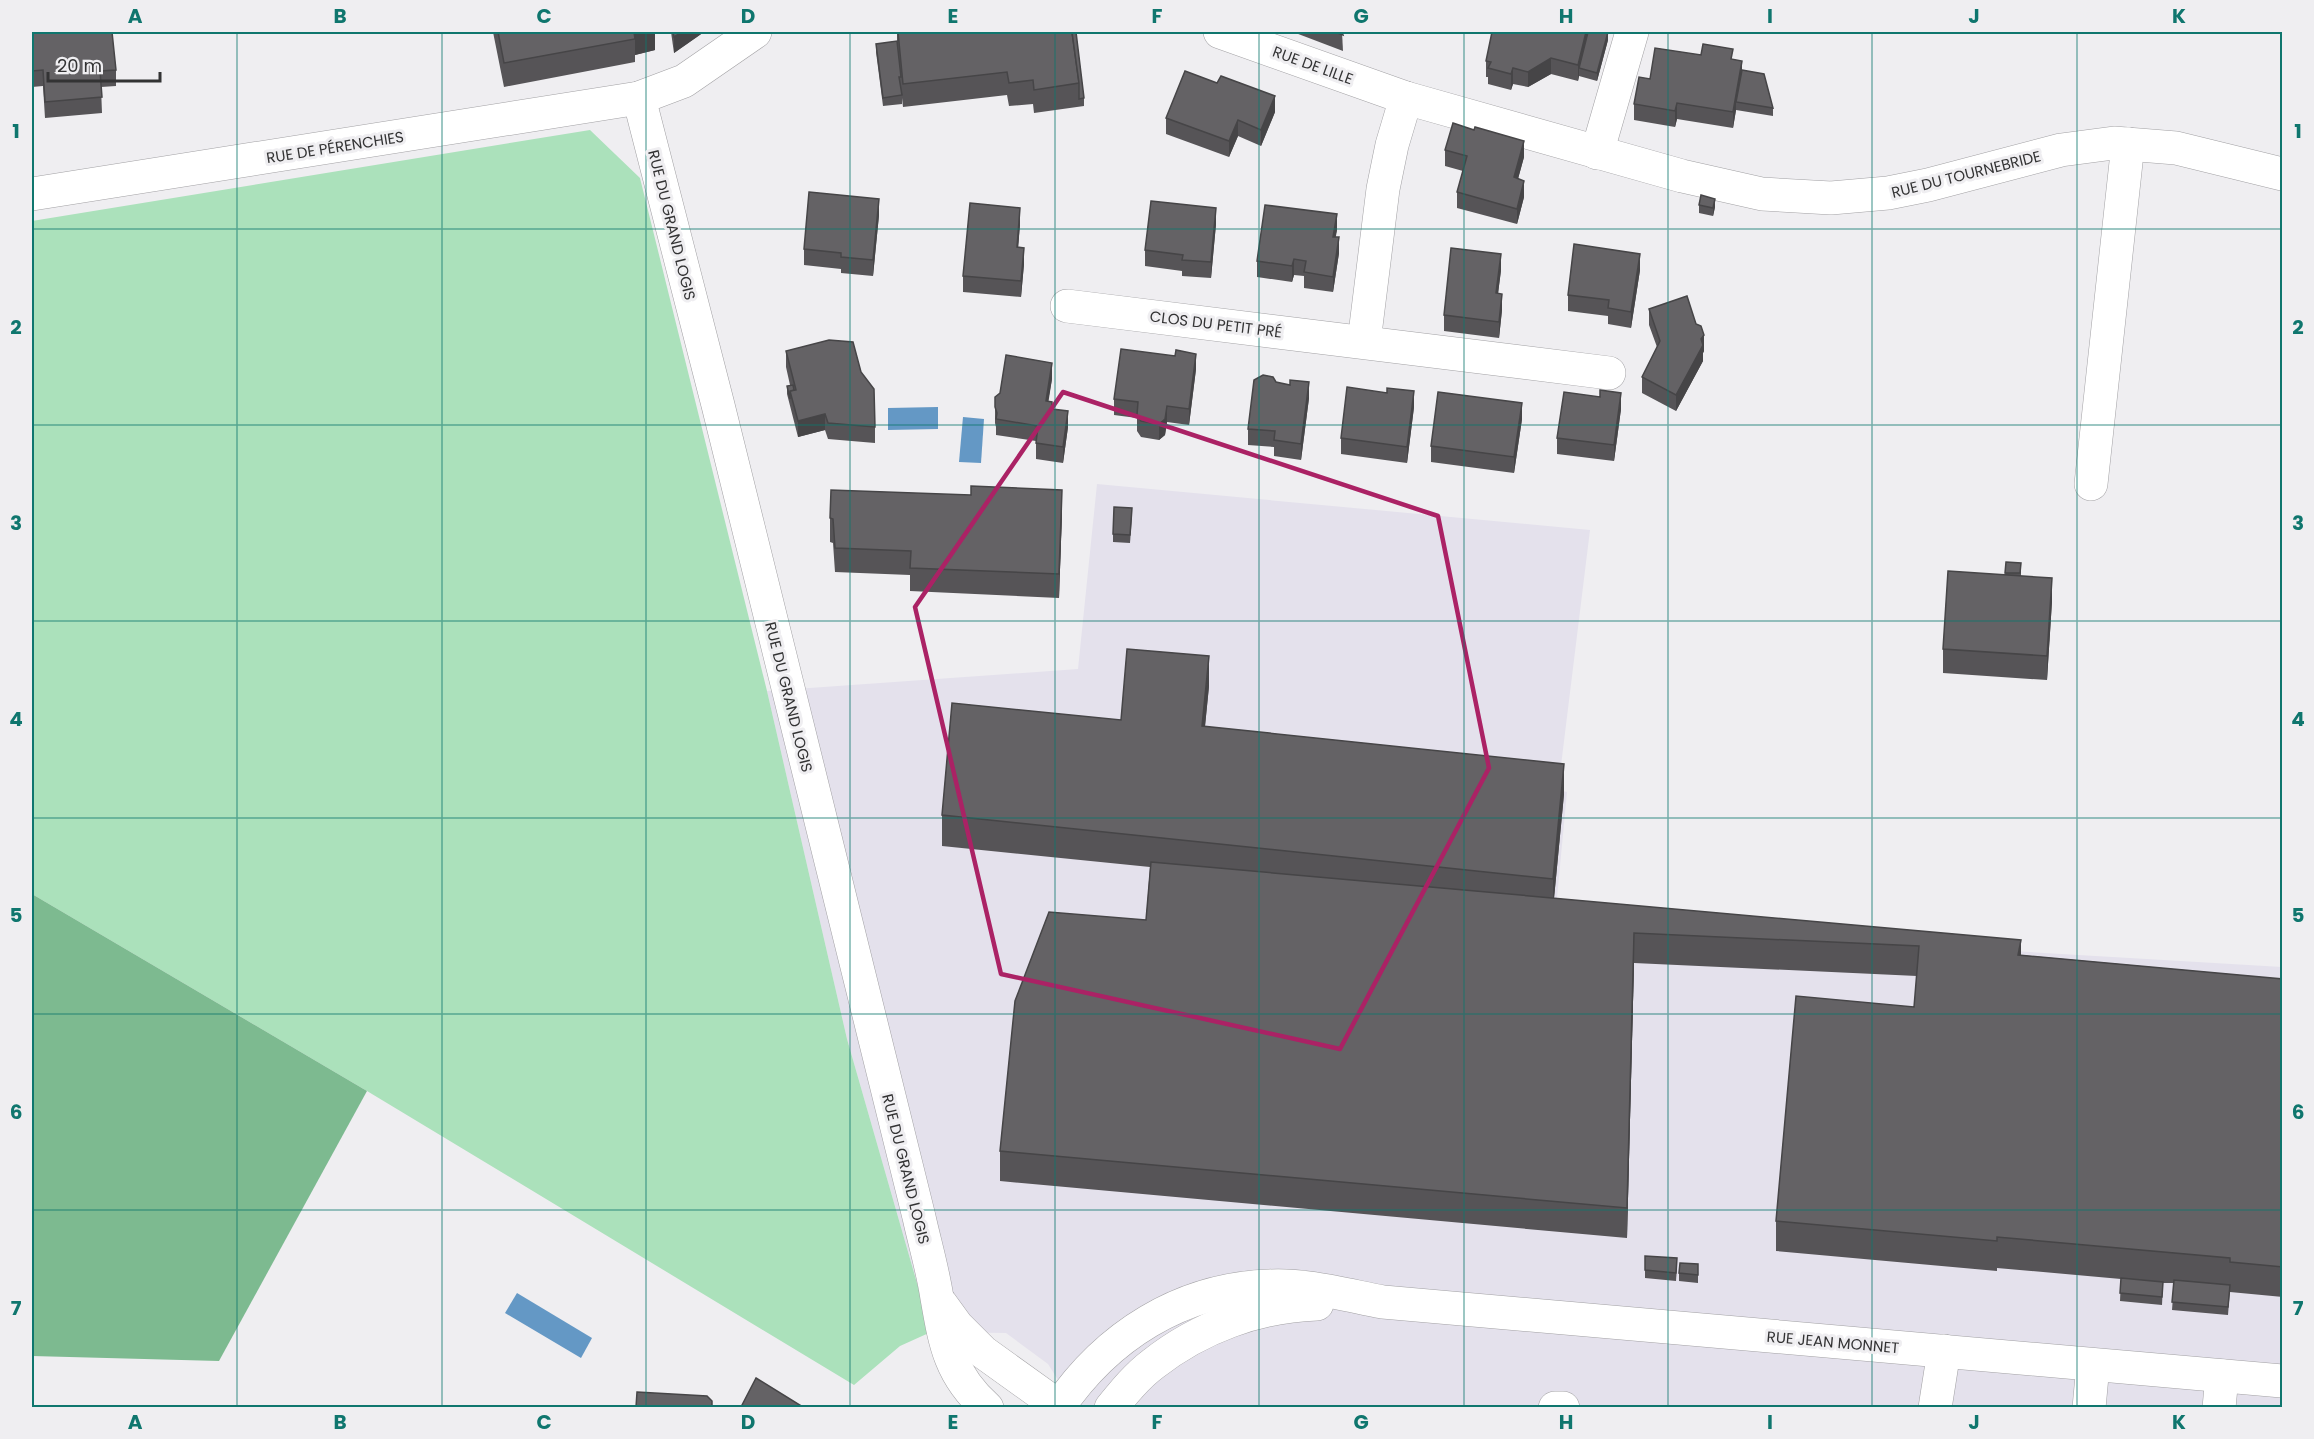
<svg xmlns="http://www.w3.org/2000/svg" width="2314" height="1439" font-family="Poppins,sans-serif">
	<rect width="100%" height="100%" fill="#efeef1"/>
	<!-- built -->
	<path fill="#e4e1ec" d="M1097,484L1590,530L1558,790L1567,792L1555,919L1641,929L2282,967V1407H1075L1048,1364L1006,1333L931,1332L847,1039L767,691L1078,669Z"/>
	<!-- green -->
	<path fill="#abe1bb" d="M590,130L640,178L767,691L847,1039L931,1332L900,1346L854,1385L367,1091L32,894V221Z"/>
	<!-- forest -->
	<path fill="#7dba90" d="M32,894L367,1091L219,1361L32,1356Z"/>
	<!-- water -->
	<g fill="#6498c5">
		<path d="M938,407V429L888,430V408Z"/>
		<path d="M963,417L984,419L981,463L959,462Z"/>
		<path d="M517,1293L592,1338L581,1358L505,1313Z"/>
	</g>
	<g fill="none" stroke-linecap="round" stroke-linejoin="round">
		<!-- minor casing -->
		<g stroke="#a2a1a4" stroke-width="34">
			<g id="minor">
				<path d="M1220,32L1406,98L1682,176L1762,194L1831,198L1888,193L1928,185L2061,150L2114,143L2176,148L2282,174"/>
				<path d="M639,98L718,405L919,1217C925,1244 933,1271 937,1298C945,1344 950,1375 987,1408"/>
				<path d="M1597,153L1632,32"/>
				<path d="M32,194L639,98L684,81L755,32"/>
				<path d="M1067,306L1609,373"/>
				<path d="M1364,342L1383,189L1392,145L1406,98"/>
				<path d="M2091,484L2128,144"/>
				<path d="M941,1304L957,1326L983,1352L1061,1408"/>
				<path d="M1058,1408C1107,1336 1181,1289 1269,1286C1307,1284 1346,1295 1383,1302L2282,1381"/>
				<path d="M1111,1408C1124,1392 1137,1376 1153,1364C1200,1327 1258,1306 1317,1304"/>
				<path d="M1555,1408H1563"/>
				<path d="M1935,1408L1944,1351"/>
				<path d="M2089,1408L2093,1365"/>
				<path d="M2219,1408L2222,1376"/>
			</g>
		</g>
		<!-- minor -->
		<use href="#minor" stroke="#fff" stroke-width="33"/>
	</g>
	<!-- wall -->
	<g fill="#565457">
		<path d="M32,32L116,70V86L101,87L102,113L45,118L43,86L32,87Z"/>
		<path d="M493,32H655V50L635,55V62L504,87Z"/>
		<path d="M671,32H704L674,53Z"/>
		<path d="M897,32H1076L1084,98V106L1034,113L1033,104L1009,106L1007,95L903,107L902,98V104L883,106L876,52V44L897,41Z"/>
		<path d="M1293,32H1342L1343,51Z"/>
		<path d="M1608,40L1597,81L1579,76L1578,81L1551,74L1528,87L1513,84L1511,90L1488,84V77H1486V61Z"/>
		<path d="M1701,55L1733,60L1773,108V116L1736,110L1733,128L1677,119L1675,127L1634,120V104L1650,79Z"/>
		<path d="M1275,112L1261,146L1238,136L1229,157L1166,134V118Z"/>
		<path d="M1445,150L1524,157L1518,179L1524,197L1517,224L1457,208V192L1463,171L1445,166Z"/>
		<path d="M1699,205L1715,207L1713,216L1699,213Z"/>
		<path d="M879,215L873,276L841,273V269L804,265V249Z"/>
		<path d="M1020,224L1018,247L1024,264L1021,297L963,292V276Z"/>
		<path d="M1216,224L1211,278L1182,276V271L1145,266V250Z"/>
		<path d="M1337,230L1335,237L1339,253L1333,292L1304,288V276L1294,275L1292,282L1257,277V261Z"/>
		<path d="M1501,270L1498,294L1502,310L1499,338L1444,331V315Z"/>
		<path d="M1640,270L1631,328L1608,324V316L1568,311V295Z"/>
		<path d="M1649,309L1704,351L1703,353V361L1676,411L1642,393V377L1657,347L1649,325Z"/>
		<path d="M786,351L875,427V443L828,439L825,430L798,437L787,394V386L790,385L786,367Z"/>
		<path d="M1196,369L1189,425L1167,422L1165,435L1159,440L1141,437L1137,431V418L1114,415V399Z"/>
		<path d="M1052,379L1048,401L1052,409L1068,427L1063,463L1036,459V441L996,435V427L995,423V407Z"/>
		<path d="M1276,382L1309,398L1301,460L1274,456V447L1248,445V429Z"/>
		<path d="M1414,407L1407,463L1341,454V438Z"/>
		<path d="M1621,409L1614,461L1557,454V438Z"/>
		<path d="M1522,419L1514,473L1431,462V446Z"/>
		<path d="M1062,513L1059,598L910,591V575L835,572L833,543L830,542V518Z"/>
		<path d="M1132,516L1130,543L1113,542V534Z"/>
		<path d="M2006,562L2021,563V576L2052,601L2047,680L1943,673V649L2005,575Z"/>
		<path d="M1209,686L1205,726L1564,794L1554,898L2021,955L2283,979V1297L2230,1292V1289L2228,1315L2172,1310L2174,1283H2163L2162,1305L2120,1301L2121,1279L1997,1268V1271L1776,1251V1221L1914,1007L1917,976L1634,963L1627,1238L1000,1181V1151L1146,920L1150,867L942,846V815L1121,720Z"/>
		<path d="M1698,1264V1283L1679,1281V1273Z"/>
		<path d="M1677,1267L1676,1281L1645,1278V1270Z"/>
	</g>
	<!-- shaded-wall -->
	<g fill="#464547">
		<path d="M634,32H655V50L635,55V39Z"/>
		<path d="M682,32H704L674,53V37Z"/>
		<path d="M1586,32H1590L1579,68V76L1578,81V65Z"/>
		<path d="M1608,32V40L1597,81V73Z"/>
		<path d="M1551,58V74L1528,87V72Z"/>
		<path d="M1742,61V77L1736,102V110L1733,128V112Z"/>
		<path d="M1513,68V84L1511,90V74Z"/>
		<path d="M1275,96V112L1261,146V130Z"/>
		<path d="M1677,103V119L1675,127V111Z"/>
		<path d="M1238,120V136L1229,157V141Z"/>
		<path d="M1524,141V157L1514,193V177Z"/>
		<path d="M1524,181V197L1517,224V209Z"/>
		<path d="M879,199V215L873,276V260Z"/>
		<path d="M1715,199V207L1713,216V208Z"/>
		<path d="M1020,208V224L1017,263V247Z"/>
		<path d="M1216,208V224L1211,278V262Z"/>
		<path d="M1337,214V230L1333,253V237Z"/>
		<path d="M1339,237V253L1333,292V277Z"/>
		<path d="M1024,248V264L1021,297V281Z"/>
		<path d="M1501,254V270L1496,309V293Z"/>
		<path d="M1640,254V270L1631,328V312Z"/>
		<path d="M1294,259V275L1292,282V266Z"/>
		<path d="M1502,294V310L1499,338V322Z"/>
		<path d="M1704,335V351L1703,353V361L1676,411V395L1701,339Z"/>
		<path d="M1196,354V369L1189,425V409Z"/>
		<path d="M1052,363V379L1046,417V401Z"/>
		<path d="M1309,382V398L1301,460V444Z"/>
		<path d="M1414,391V407L1407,463V447Z"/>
		<path d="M1621,393V409L1614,461V445Z"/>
		<path d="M1522,403V419L1514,473V457Z"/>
		<path d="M1167,406V422L1165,435L1159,440V424Z"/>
		<path d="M1068,411V427L1063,463V447Z"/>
		<path d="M825,414V430L798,437V421Z"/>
		<path d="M1062,490V513L1059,598V574Z"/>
		<path d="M2052,578V601L2047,680V656Z"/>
		<path d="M1209,656V686L1202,756V726Z"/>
		<path d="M1564,764V794L1553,909V879Z"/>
		<path d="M1634,933V963L1627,1238V1208Z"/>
		<path d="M2021,940V970L2018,955Z"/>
	</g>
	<!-- building -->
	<g fill="#646265" stroke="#464547" stroke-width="1.5">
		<path d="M32,32H112L116,70L100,71L102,97L45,102L43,70L32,71Z"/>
		<path d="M498,32H635H634L635,39L504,63Z"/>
		<path d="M673,32H682L674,37Z"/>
		<path d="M898,32H1072L1079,83L1034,90L1033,80L1009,83L1007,72L903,84Z"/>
		<path d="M1072,32H1076L1084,98L1079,99V83Z"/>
		<path d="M1335,32H1342L1343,35Z"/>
		<path d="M1492,32H1586L1578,65L1551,58L1528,72L1513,68L1511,74L1488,68L1491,62L1486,61Z"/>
		<path d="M1588,32H1608L1597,73L1579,68Z"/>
		<path d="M897,41L901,77H899L902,95L883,98L876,44Z"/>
		<path d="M1703,44L1733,49L1731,59L1742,61L1733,112L1677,103L1675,111L1634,104L1639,77L1650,79L1655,48L1701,55Z"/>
		<path d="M1742,70L1764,74L1773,108L1736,102Z"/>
		<path d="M1185,71L1217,83L1221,76L1275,96L1261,130L1238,120L1229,141L1166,118Z"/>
		<path d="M1453,123L1474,130L1475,127L1524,141L1514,177L1524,181L1517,209L1457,192L1467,156L1445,150Z"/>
		<path d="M809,192L879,199L873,260L841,257V253L804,249Z"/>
		<path d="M1701,195L1715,199L1713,208L1699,205Z"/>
		<path d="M1151,201L1216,208L1211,262L1182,260L1183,255L1145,250Z"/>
		<path d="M970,203L1020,208L1017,247L1024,248L1021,281L963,276Z"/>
		<path d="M1265,205L1337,214L1333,237H1339L1333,277L1304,272L1306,261L1294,259L1292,266L1257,261Z"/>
		<path d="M1574,244L1640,254L1631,312L1608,308L1609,300L1568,295Z"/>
		<path d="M1451,248L1501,254L1496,293L1502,294L1499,322L1444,315Z"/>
		<path d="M1687,296L1696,324L1701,326L1704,335L1701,339L1703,345L1676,395L1642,377L1660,341L1649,309Z"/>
		<path d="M829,340L853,342L861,372L874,389L875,427L828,423L825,414L798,421L790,391L796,390L786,351Z"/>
		<path d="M1121,349L1175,356L1176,350L1196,354L1189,409L1167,406L1165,419L1159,424L1141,421L1137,415L1138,402L1114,399Z"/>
		<path d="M1006,355L1052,363L1046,401L1052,402V409L1068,411L1063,447L1036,443L1038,426L996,419L997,413L995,407V397L1000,393Z"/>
		<path d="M1263,375L1273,377L1276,382L1290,385V380L1309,382L1301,444L1274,440L1275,431L1248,429L1254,380Z"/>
		<path d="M793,385L794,390L790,391V399L787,386Z"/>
		<path d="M1347,387L1387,393V388L1414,391L1407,447L1341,438Z"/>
		<path d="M1600,390L1621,393L1614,445L1557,438L1564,392L1600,397Z"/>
		<path d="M1438,392L1522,403L1514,457L1431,446Z"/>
		<path d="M971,486L1062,490L1059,574L910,568L911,551L835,548L833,519L830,518L831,490L971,495Z"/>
		<path d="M1114,507L1132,508L1130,535L1113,534Z"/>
		<path d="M2006,562L2021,563L2020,573H2005Z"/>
		<path d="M1948,571L2052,578L2047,656L1943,649Z"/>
		<path d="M1127,649L1209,656L1202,726L1564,764L1553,879L942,815L952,703L1121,720Z"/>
		<path d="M1151,862L2021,940L2018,955L2283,979V1267L2230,1262V1258L1997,1237V1241L1776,1221L1796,996L1914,1007L1919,946L1634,933L1627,1208L1000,1151L1015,1001L1049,912L1146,920Z"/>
		<path d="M1645,1256L1677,1258L1676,1273L1645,1270Z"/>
		<path d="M1680,1263L1698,1264V1275L1679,1273Z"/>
		<path d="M2121,1278L2163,1282L2162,1297L2120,1293Z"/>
		<path d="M2174,1280L2230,1285L2228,1307L2172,1302Z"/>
		<path d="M756,1378L803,1407H741Z"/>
		<path d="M637,1392L707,1396L712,1401V1407H636Z"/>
	</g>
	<!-- marked area -->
	<path fill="none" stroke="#ab2265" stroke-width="4.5" stroke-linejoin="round" d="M1063,392L1438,516L1489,768L1340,1049L1001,974L915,607Z"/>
	<!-- grid -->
	<path fill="none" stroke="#0f766e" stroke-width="1.5" stroke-opacity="0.55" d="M237,32V1408M442,32V1408M646,32V1408M850,32V1408M1055,32V1408M1259,32V1408M1464,32V1408M1668,32V1408M1872,32V1408M2077,32V1408M32,229H2282M32,425H2282M32,621H2282M32,818H2282M32,1014H2282M32,1210H2282"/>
	<g text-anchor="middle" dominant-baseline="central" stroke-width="6" stroke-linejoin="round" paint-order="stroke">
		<!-- street labels -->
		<g font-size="15" fill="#333334" stroke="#efeef1">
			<text transform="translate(1313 65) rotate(20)">RUE DE LILLE</text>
			<text transform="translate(335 147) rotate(-9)">RUE DE PÉRENCHIES</text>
			<text transform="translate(1966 174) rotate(-14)">RUE DU TOURNEBRIDE</text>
			<text transform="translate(672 225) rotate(76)">RUE DU GRAND LOGIS</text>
			<text transform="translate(1216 324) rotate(7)">CLOS DU PETIT PRÉ</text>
			<text transform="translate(789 697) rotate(76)">RUE DU GRAND LOGIS</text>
			<text transform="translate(906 1169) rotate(76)">RUE DU GRAND LOGIS</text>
			<text transform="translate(1833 1342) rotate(5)">RUE JEAN MONNET</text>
		</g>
	</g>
	<!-- border -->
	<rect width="2314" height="1439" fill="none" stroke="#efeef1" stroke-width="66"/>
	<!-- scale -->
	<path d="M48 72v9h112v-9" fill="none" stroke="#333334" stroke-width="3"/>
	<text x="57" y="72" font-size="18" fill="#333334" stroke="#efeef1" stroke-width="4.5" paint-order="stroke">20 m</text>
	<rect x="33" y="33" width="2248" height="1373" fill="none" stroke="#0f766e" stroke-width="2"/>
	<g font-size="20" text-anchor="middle" font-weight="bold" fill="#0f766e">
		<text x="135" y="23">A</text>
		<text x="340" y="23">B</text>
		<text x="544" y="23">C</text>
		<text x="748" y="23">D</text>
		<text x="953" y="23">E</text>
		<text x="1157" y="23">F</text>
		<text x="1361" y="23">G</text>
		<text x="1566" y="23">H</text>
		<text x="1770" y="23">I</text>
		<text x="1974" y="23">J</text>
		<text x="2179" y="23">K</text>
		<text x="16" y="138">1</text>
		<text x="2298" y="138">1</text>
		<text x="16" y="334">2</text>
		<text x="2298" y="334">2</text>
		<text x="16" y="530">3</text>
		<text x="2298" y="530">3</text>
		<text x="16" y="726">4</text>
		<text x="2298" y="726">4</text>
		<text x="16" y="922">5</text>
		<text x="2298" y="922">5</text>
		<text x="16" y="1119">6</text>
		<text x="2298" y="1119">6</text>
		<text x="16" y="1315">7</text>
		<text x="2298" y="1315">7</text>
		<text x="135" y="1429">A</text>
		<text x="340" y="1429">B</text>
		<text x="544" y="1429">C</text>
		<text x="748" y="1429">D</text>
		<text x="953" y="1429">E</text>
		<text x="1157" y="1429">F</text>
		<text x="1361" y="1429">G</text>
		<text x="1566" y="1429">H</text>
		<text x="1770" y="1429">I</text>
		<text x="1974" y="1429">J</text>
		<text x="2179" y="1429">K</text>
	</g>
</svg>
